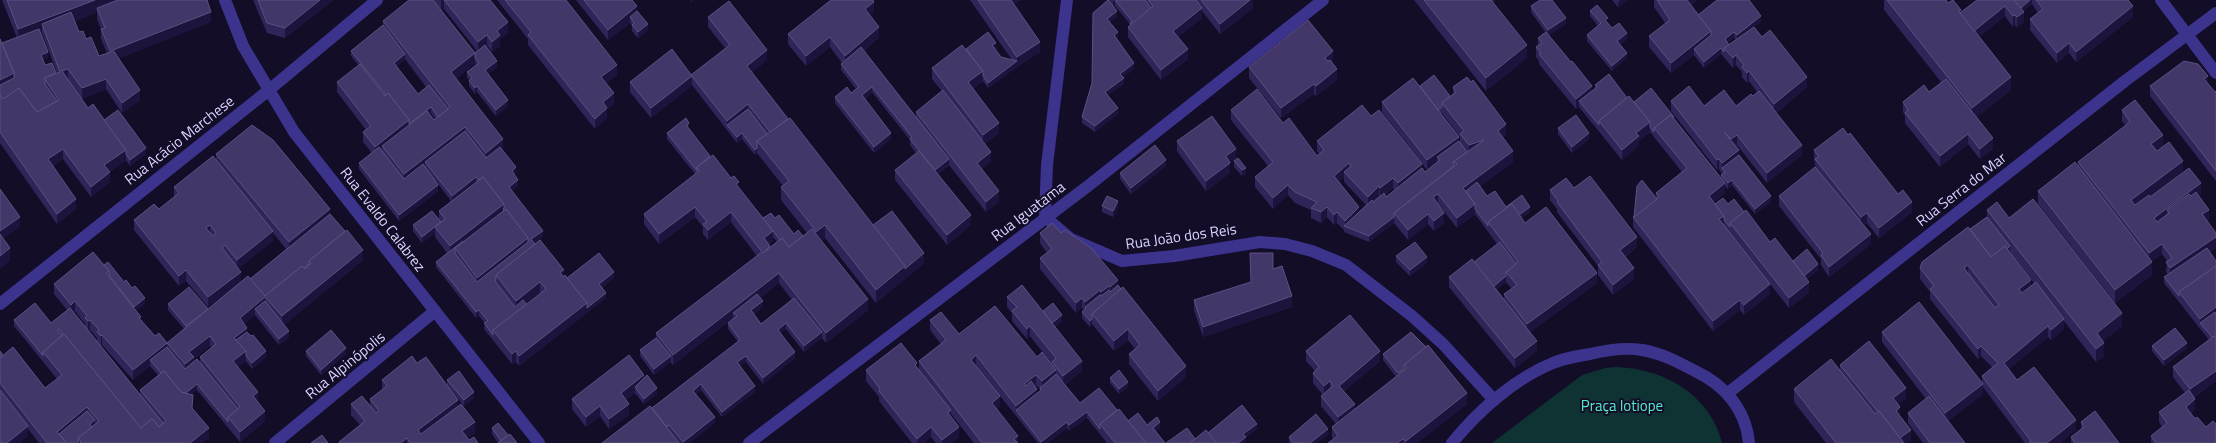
<svg xmlns="http://www.w3.org/2000/svg" width="2216" height="443" font-family="'Titillium Web',sans-serif">
	<rect width="100%" height="100%" fill="#130d28"/>
	<!-- green -->
	<path fill="#0f3233" d="M1617,367C1665,369 1710,395 1722,443H1492L1582,375L1605,368Z"/>
	<g fill="none" stroke-linecap="round" stroke-linejoin="round">
		<!-- minor -->
		<g stroke="#3b338c" stroke-width="12">
			<path d="M225,0L243,46L294,132L539,443"/>
			<path d="M1067,0L1047,165L1045,217L1071,239L1122,261L1174,256L1260,242L1285,244L1312,251L1346,265L1412,316L1443,344L1494,400"/>
			<path d="M2161,0L2216,73"/>
			<path d="M0,304L269,90L377,0"/>
			<path d="M1728,393L2125,81L2216,13"/>
			<path d="M275,443L435,311"/>
			<path d="M749,443L1088,186L1323,0"/>
			<path d="M1452,443C1478,411 1514,379 1553,363C1564,358 1578,356 1590,354C1607,350 1625,347 1642,350C1661,353 1678,362 1695,371C1725,385 1746,410 1749,443"/>
		</g>
	</g>
	<!-- wall -->
	<g fill="#312458" fill-rule="evenodd">
		<path d="M2,0H207L211,22L119,58L140,100L122,113L106,89L82,99L88,108L104,120L146,154L130,166L126,160L109,172L110,182L91,197L63,159L53,166L76,209L57,224L0,143V39L2,43L17,38ZM97,12V19L101,29V39L107,53L99,56L86,39L79,32L75,21ZM42,33L57,73H56L45,65L43,60L48,58L41,34Z"/>
		<path d="M253,0H333L285,38L267,33Z"/>
		<path d="M409,0H490L508,33L500,39V46L492,52L487,45L486,47L497,67L488,74L508,106L496,116L477,92L475,94L469,86V80L467,78V72L476,65L475,63L456,79L503,150H502L516,173L514,175L518,186L512,191L543,237L534,243L564,276L567,278H614L602,288L606,298L519,366L516,362L512,364L484,329L485,323L479,316L476,318L436,267V262L447,253L435,237V233L422,243L413,231V225L439,220V211L451,201L435,180L438,191L399,221L359,169V163L372,153L363,142V132L366,130L337,92V82L359,66L351,56V51L383,25V21ZM444,9L477,51L475,53L441,11ZM405,59L426,87L418,94L396,67ZM431,113L435,119L434,120L429,114ZM540,292L541,293L527,305L526,303Z"/>
		<path d="M497,0H566L617,75L606,83L614,104L607,109V118L595,129L528,45V39Z"/>
		<path d="M576,0H632L648,30L638,38L632,31V26L630,23L608,40Z"/>
		<path d="M970,0H1021L1014,4L1040,52L1017,67L988,88L983,81L973,89L999,133L985,144L991,162L982,169L999,202L986,212L949,165L938,174L971,225L947,245L895,180V170L916,153L910,145V140L872,92L865,99L891,139L874,153L835,103V97L851,93L856,89L841,70V64L842,63L830,47L806,66L788,44V34L874,12L870,15L879,37L864,51L916,117V112L942,91L932,79V68L966,49L996,48L995,49L1001,57L1012,60Z"/>
		<path d="M1108,0H1253V8L1220,34L1202,11V18L1178,37L1188,59L1161,80L1128,37V27L1130,25V24L1115,6L1114,7L1117,17L1110,22L1118,38L1117,39L1134,69L1123,77L1124,84L1108,95L1118,114L1095,132L1082,123V117L1092,83Z"/>
		<path d="M1414,0H1495L1493,2L1527,58L1486,91Z"/>
		<path d="M1612,0H1628L1618,7Z"/>
		<path d="M1654,0H1697L1691,5L1698,15L1761,22L1750,30L1762,37L1807,87L1776,113L1802,155L1767,183L1737,145L1736,146L1739,155L1771,202L1755,214L1732,185L1728,189L1725,186V193L1714,202L1715,204H1728L1744,212L1770,242L1793,261L1818,270L1807,279L1809,293L1789,308L1770,284V294L1744,315L1740,310L1713,331L1633,227V217L1656,198V193L1682,172L1650,132L1639,141V146L1622,160L1579,107L1576,109L1539,64V61L1536,57V47L1538,45V38L1546,33L1531,12V6L1566,24L1549,35L1592,91L1595,88V85L1674,118L1721,178V175L1722,174L1719,169L1717,170L1671,111V101L1704,106H1736L1753,96L1757,92L1749,81L1747,83L1742,77V72L1736,65L1733,68L1721,54L1704,68L1694,55L1671,73L1649,47V36L1665,23L1654,7ZM1734,37L1736,40L1729,45L1728,43Z"/>
		<path d="M1884,0H1946L1948,3L1961,12L1977,0H2128L2133,17L2076,62L2069,53L2057,63L2030,30V19L2038,13L2032,4L2023,11L2024,22L2017,27L2015,25L2013,27L2005,16L1979,37L2011,90L1977,117L1993,149L1980,159L1968,144L1940,167L1905,123V116L1903,112V102L1929,92L1941,82L1884,10Z"/>
		<path d="M1590,11L1608,23L1612,28L1627,39L1620,45L1627,58L1612,71L1587,41V35L1598,26L1590,16Z"/>
		<path d="M708,17L767,60L752,72L873,225L924,263L876,303L825,238L821,241L868,310L826,343L822,338L804,352L786,329L780,334L795,358L763,384L746,362L740,366L755,392L722,417L701,390L696,394L715,423L689,443H602L652,408L738,342L728,329V323L733,318L673,365L670,362L654,375L640,356V350L656,338V333L757,256L731,222L708,240L703,234V227L695,217L659,244L644,224V214L695,174L667,139V133L689,129L710,156L739,188L763,218H775L794,234L803,236L807,233L781,200V187L783,186L757,153L755,155L742,139L737,143L692,85L651,118L630,92V82L691,75L725,48L708,27ZM773,237L777,242L770,247L769,244L773,241ZM779,283L792,300L761,324L754,314L763,307L760,298Z"/>
		<path d="M1332,62L1337,80L1316,96L1314,94L1281,118L1249,78V67L1333,62Z"/>
		<path d="M2208,83L2215,92L2216,91V181L2150,96V86Z"/>
		<path d="M1420,86L1450,96L1453,94V87L1506,135L1503,137L1513,162L1480,186L1487,196L1506,207L1530,212L1522,218L1525,223L1597,283L1530,332L1537,351L1515,368L1449,287V277L1474,262L1497,244L1475,214L1457,228L1438,204L1444,223L1434,231L1428,224L1408,240L1394,223L1369,242L1344,232V230L1337,223L1334,225L1327,217L1321,223L1311,218V210L1295,203L1288,195L1273,209L1255,187V177L1268,166L1231,120V110L1283,123L1317,156L1319,154L1317,151V141L1371,116L1422,168L1425,172L1427,170L1382,112V102ZM1442,113L1460,137V143L1441,114ZM1344,177V182L1366,205L1359,212L1339,182ZM1393,188L1395,190L1386,197L1385,195ZM1379,196V197L1373,202ZM1506,282L1512,289L1504,294V300L1496,290Z"/>
		<path d="M2122,110L2163,145L2156,150L2183,171L2150,196V197L2201,193L2198,195L2209,220L2207,221L2216,233V247L2210,252L2216,261V381L2194,397L2195,409L2191,413L2216,443H2151V436L2162,427L2159,422V412L2185,393L2173,377V367L2209,340L2164,283V277L2168,274L2166,272L2167,261L2162,254L2152,261V275L2115,303L2038,204V191L2078,167V162L2126,126L2122,121Z"/>
		<path d="M1558,128L1589,139L1572,153L1558,134Z"/>
		<path d="M1177,141L1236,159L1230,163V173L1206,191L1177,151Z"/>
		<path d="M1814,150L1912,212L1879,238L1867,223L1864,225L1871,244L1829,277L1821,265V259L1779,206V196L1815,167V162L1814,160Z"/>
		<path d="M216,154L330,214L363,260L284,325L289,337L279,345L255,315L244,324L247,332L266,357L252,369L246,361L238,367L258,402L265,421L240,442L197,390L191,394L192,408L209,438L202,443H39L28,429V436L0,443V351L3,355L45,388L57,379L14,326V320L51,323L67,310L54,294V284L104,265L124,282L145,304L136,311L141,320L155,336L167,343L184,329L168,310V304L208,309L231,290L208,307L186,281L179,286L134,230V220L159,209L174,197V187L216,160ZM273,233L286,249L250,279L241,281L238,268L273,241ZM75,311L85,324V326L74,313ZM90,330L97,338V341L89,331ZM102,345L133,380L150,366L158,375L140,390V394L101,346ZM210,346L212,348L200,357V362H194V359Z"/>
		<path d="M1234,161L1246,174L1242,176L1234,167Z"/>
		<path d="M1166,166L1131,194L1120,179V173Z"/>
		<path d="M1574,188L1637,247L1625,257L1634,279L1613,295L1598,275V266L1557,212V209L1550,200V190Z"/>
		<path d="M1102,206L1118,207L1113,217L1102,212Z"/>
		<path d="M1987,210L2009,218L2122,326L2103,341L2104,356L2096,362L2064,321V329L2051,340L2048,337L2009,369L2017,380L2076,430L2060,443H2025L1983,387V394L1948,421L1965,443H1923L1908,423V413L1926,399L1882,342V332L1982,383V376L1992,367L1981,356L1978,359L1930,299V292L1920,279V268L1987,217ZM2010,252L2034,283L2031,286L2009,253Z"/>
		<path d="M1040,233H1061L1118,285L1186,377L1158,401L1129,364V354L1135,349L1128,340L1114,351L1092,324L1090,327L1082,318V312L1084,311L1082,308L1076,313L1040,269V258L1047,253L1040,243Z"/>
		<path d="M1396,256L1427,263L1410,276L1396,262Z"/>
		<path d="M1251,282L1292,307L1203,337L1194,310V300Z"/>
		<path d="M1007,297L1043,311L1062,321L1055,327L1082,371L1065,385L1080,403L1117,410L1128,421L1160,428L1156,431L1165,443H1107L1087,418L1069,431L1067,428L1048,443H1038L1000,396V406L997,409L1018,443H974L951,414V417L959,437L951,443H936L931,437L924,443H912L879,401V397L866,381V370L917,367L919,369V361L941,344L930,330V320L959,334L1037,357L1052,364L1030,336L1027,339L1012,321V313L1007,307ZM1036,385L1040,389V391L1037,393L1035,386Z"/>
		<path d="M1411,332L1467,404L1417,443H1328L1333,439L1332,437V427L1336,424L1321,406V396L1323,395L1313,383V373L1315,371L1306,361V351L1380,361L1344,391L1355,409L1396,377L1383,360V354Z"/>
		<path d="M2152,346L2187,348L2164,366L2152,351Z"/>
		<path d="M306,351L346,354L321,375L306,356Z"/>
		<path d="M417,363L458,406L475,433L467,438L469,440L478,443H339L360,425L351,415V404L370,405V399L382,390V380Z"/>
		<path d="M1840,365L1906,398L1898,404L1900,417L1911,440L1907,443H1826L1794,402V389L1840,369Z"/>
		<path d="M644,378L657,394L644,404L635,393L626,400L629,415L609,429L600,416L586,427L572,409V399Z"/>
		<path d="M1110,378L1128,387L1119,394L1110,383Z"/>
		<path d="M447,380L474,398L464,406L447,385Z"/>
		<path d="M2081,422L2119,443H2071V437L2081,429Z"/>
		<path d="M492,428L508,435L498,443L492,434Z"/>
		<path d="M1328,435L1317,443H1289V437Z"/>
	</g>
	<!-- shaded-wall -->
	<g fill="#1d133d">
		<path d="M95,0H130L97,8V12L45,32L42,24V33L18,42V29Z"/>
		<path d="M320,0H333L285,38V28Z"/>
		<path d="M442,0H444V9L441,11V1Z"/>
		<path d="M690,0H694L690,4Z"/>
		<path d="M1009,0H1021L1009,8Z"/>
		<path d="M1115,0V6L1113,7V2Z"/>
		<path d="M1250,0H1253V8L1220,34V24Z"/>
		<path d="M1620,0H1628L1618,7V2Z"/>
		<path d="M1686,0H1697L1686,9Z"/>
		<path d="M2030,0H2032V4L2019,15V9Z"/>
		<path d="M874,2V12L865,19V9Z"/>
		<path d="M637,6V17H630V23L608,40V30Z"/>
		<path d="M2005,6V16L1973,42V32Z"/>
		<path d="M2133,6V17L2076,62V52Z"/>
		<path d="M1202,8V18L1173,41V31Z"/>
		<path d="M1117,11V17L1107,24V19Z"/>
		<path d="M211,12V22L113,61V50Z"/>
		<path d="M2024,12V22L2017,27V17Z"/>
		<path d="M2015,15V25L2013,27V16Z"/>
		<path d="M1761,16V22L1737,41V35Z"/>
		<path d="M1566,18V24L1548,36V30Z"/>
		<path d="M508,22V33L500,39V46L492,52V42L497,31Z"/>
		<path d="M648,24V30L638,38V32Z"/>
		<path d="M879,27V37L845,67V56Z"/>
		<path d="M1711,31V41L1694,49V55L1671,73V63Z"/>
		<path d="M1118,32V38L1114,41V35Z"/>
		<path d="M1734,32V37L1725,45V39Z"/>
		<path d="M1627,33V39L1617,47V41Z"/>
		<path d="M487,35V45L478,52V42Z"/>
		<path d="M830,37V47L806,66V56Z"/>
		<path d="M1040,42V52L1017,67V57Z"/>
		<path d="M996,43V48L992,51V45Z"/>
		<path d="M2069,43V53L2057,63V53Z"/>
		<path d="M1527,45V58L1486,91V78Z"/>
		<path d="M1721,48V54L1704,68V62Z"/>
		<path d="M1188,49V59L1161,80V70Z"/>
		<path d="M767,50V60L747,76V66Z"/>
		<path d="M1333,51V62L1325,68V58Z"/>
		<path d="M48,52V58L41,60V55Z"/>
		<path d="M475,53V64L451,82V72Z"/>
		<path d="M1627,53V58L1612,71V66Z"/>
		<path d="M405,54V60L394,69V63Z"/>
		<path d="M1736,55V65L1733,68V58Z"/>
		<path d="M497,61V67L485,76V70Z"/>
		<path d="M1017,61V67L988,88V83Z"/>
		<path d="M1134,63V69L1120,79V74Z"/>
		<path d="M617,65V75L601,87V77Z"/>
		<path d="M68,69V79L62,71Z"/>
		<path d="M1337,69V80L1316,96V86Z"/>
		<path d="M983,71V81L968,93V82Z"/>
		<path d="M1749,71V81L1747,83V73Z"/>
		<path d="M14,73V84L0,91V80Z"/>
		<path d="M692,76V86L651,118V108Z"/>
		<path d="M2208,76V87L2204,79Z"/>
		<path d="M1807,77V87L1774,114V104Z"/>
		<path d="M2011,77V90L1972,121V108Z"/>
		<path d="M1124,78V84L1105,97V92Z"/>
		<path d="M106,79V89L82,99V88Z"/>
		<path d="M1314,84V94L1281,118V108Z"/>
		<path d="M477,86V92L475,94V88Z"/>
		<path d="M1592,86V97L1579,101V107L1576,109V99Z"/>
		<path d="M872,87V92L862,101V95Z"/>
		<path d="M140,90V100L122,113V103Z"/>
		<path d="M614,93V104L607,109V118L595,129V119L603,102Z"/>
		<path d="M508,100V106L496,116V110Z"/>
		<path d="M748,104V115L727,125V121Z"/>
		<path d="M431,107V113L409,130V124Z"/>
		<path d="M1118,108V114L1095,132V126Z"/>
		<path d="M409,120V130L382,146V151L375,157V147Z"/>
		<path d="M1650,122V132L1639,141V146L1622,160V150L1636,133Z"/>
		<path d="M999,123V133L983,145V135Z"/>
		<path d="M1506,124V135L1498,141V131Z"/>
		<path d="M465,127V137L425,162V168L404,184V174Z"/>
		<path d="M742,133V139L737,143V137Z"/>
		<path d="M891,133V139L874,153V147Z"/>
		<path d="M1589,133V139L1572,153V147Z"/>
		<path d="M1968,134V144L1940,167V156Z"/>
		<path d="M1737,135V145L1731,149V139Z"/>
		<path d="M2163,135V145L2151,154V144Z"/>
		<path d="M1459,137V147L1440,160L1437,157V163L1427,170V160Z"/>
		<path d="M1993,138V149L1980,159V149Z"/>
		<path d="M503,139V150L486,163V153Z"/>
		<path d="M1484,140L1469,155V145Z"/>
		<path d="M1802,145V155L1767,183V173Z"/>
		<path d="M146,148V154L130,166V160Z"/>
		<path d="M757,148V153L755,155V150Z"/>
		<path d="M63,149V159L48,170V159Z"/>
		<path d="M1236,149V159L1229,164L1230,163V173L1206,191V181L1226,156Z"/>
		<path d="M126,150V160L104,175V165Z"/>
		<path d="M1739,150V161L1722,168V163Z"/>
		<path d="M1513,151V162L1466,196L1463,188Z"/>
		<path d="M991,152V162L977,174V163Z"/>
		<path d="M949,159V164L935,176V171Z"/>
		<path d="M1719,159V169L1717,170V160Z"/>
		<path d="M1166,160V166L1131,194V188Z"/>
		<path d="M2183,161V171L2131,210V200Z"/>
		<path d="M1349,163V174L1344,172V177L1334,187V176Z"/>
		<path d="M1422,164V174L1398,194V183Z"/>
		<path d="M516,167V173L512,177V171Z"/>
		<path d="M1246,168V174L1242,176V170Z"/>
		<path d="M110,172V182L91,197V187Z"/>
		<path d="M476,177V182L452,202V196Z"/>
		<path d="M1393,178V188L1380,198V188Z"/>
		<path d="M518,180V186L509,193V187Z"/>
		<path d="M1732,180V185L1728,189V183Z"/>
		<path d="M1725,183V193L1709,206V196Z"/>
		<path d="M2201,183V193L2169,217V213L2167,210V218L2154,228V218Z"/>
		<path d="M438,185V191L399,221V215Z"/>
		<path d="M1288,185V195L1273,209V198Z"/>
		<path d="M1379,186V196L1368,207V197Z"/>
		<path d="M999,191V202L986,212V202Z"/>
		<path d="M1438,194V204L1433,207V197Z"/>
		<path d="M1771,196V202L1755,214V209Z"/>
		<path d="M76,199V209L57,224V214Z"/>
		<path d="M1118,201V207L1113,217V211Z"/>
		<path d="M1912,202V212L1879,238V228Z"/>
		<path d="M504,204V211L503,209V215L455,248L450,256V246Z"/>
		<path d="M1475,204V214L1457,228V218Z"/>
		<path d="M695,207V217L659,244V234Z"/>
		<path d="M1327,207V217L1321,223V212Z"/>
		<path d="M1359,207V218L1345,226V221Z"/>
		<path d="M1530,207V212L1517,222V216Z"/>
		<path d="M330,209V219L289,253V242Z"/>
		<path d="M2209,210V220L2202,224V214Z"/>
		<path d="M731,212V222L708,240V230Z"/>
		<path d="M1337,212V223L1334,225V215Z"/>
		<path d="M1444,213V223L1434,231V221Z"/>
		<path d="M1867,213V223L1861,227V217Z"/>
		<path d="M1428,214V224L1408,240V230Z"/>
		<path d="M971,215V225L947,245V235Z"/>
		<path d="M1724,216V226L1719,219Z"/>
		<path d="M20,217V227L0,241V231Z"/>
		<path d="M1394,217V223L1369,242V236Z"/>
		<path d="M210,225V236L206,228Z"/>
		<path d="M825,225V238L816,245V232Z"/>
		<path d="M435,227V233L422,243V237Z"/>
		<path d="M273,231V241L237,270V260Z"/>
		<path d="M543,231V237L531,245V239Z"/>
		<path d="M773,231V241L764,248V238Z"/>
		<path d="M1871,234V244L1829,277V267Z"/>
		<path d="M1637,237V247L1620,260V250Z"/>
		<path d="M2216,237V247L2170,278V268Z"/>
		<path d="M528,238V248L477,288V278Z"/>
		<path d="M2162,244V254L2149,263V253Z"/>
		<path d="M2010,246V252L1991,267V261Z"/>
		<path d="M10,248V261L0,269V256Z"/>
		<path d="M363,250V260L282,327V316Z"/>
		<path d="M924,253V263L876,303V290L905,266Z"/>
		<path d="M1427,257V263L1410,276V270Z"/>
		<path d="M2152,262V275L2115,303V290Z"/>
		<path d="M1818,264V270L1802,283V278Z"/>
		<path d="M1968,265V275L1964,268Z"/>
		<path d="M1634,268V279L1613,295V285Z"/>
		<path d="M186,270V281L179,286V276Z"/>
		<path d="M564,270V280L560,272Z"/>
		<path d="M241,272V282L208,307V297Z"/>
		<path d="M614,272V278L599,290V284Z"/>
		<path d="M779,273V283L736,316L733,313V318L673,365V355Z"/>
		<path d="M1597,273V283L1527,334V324Z"/>
		<path d="M1506,276V282L1491,294V288Z"/>
		<path d="M1118,280V291L1110,297V287Z"/>
		<path d="M2031,280V290L2019,299V289Z"/>
		<path d="M540,282V292L516,311V301Z"/>
		<path d="M1809,282V293L1789,308V298Z"/>
		<path d="M1770,284V294L1744,315V305Z"/>
		<path d="M1109,286V296L1101,302V292Z"/>
		<path d="M1100,290V301L1086,308L1085,307V312V302Z"/>
		<path d="M606,293V298L519,366V356L587,303Z"/>
		<path d="M1292,296V307L1203,337V327Z"/>
		<path d="M265,297V307L255,309V315L240,328V318Z"/>
		<path d="M145,298V304L134,313V307Z"/>
		<path d="M1082,298V308L1076,313V303Z"/>
		<path d="M868,299V310L826,343V333Z"/>
		<path d="M1740,300V310L1713,331V321Z"/>
		<path d="M75,301V311L71,315V305Z"/>
		<path d="M763,301V307L751,316V310Z"/>
		<path d="M2216,307V317L2200,323V319Z"/>
		<path d="M479,310V316L476,318V312Z"/>
		<path d="M2122,313V326L2097,346V333Z"/>
		<path d="M1062,315V321L1050,331V325Z"/>
		<path d="M1092,319V324L1090,327V321Z"/>
		<path d="M2064,319V329L2051,340V330Z"/>
		<path d="M90,320V330L88,332V321Z"/>
		<path d="M786,323V329L778,336V330Z"/>
		<path d="M1030,326V336L1027,339V329Z"/>
		<path d="M2048,326V337L2004,373V363Z"/>
		<path d="M247,328V338L237,346L234,338Z"/>
		<path d="M1128,329V340L1114,351V341Z"/>
		<path d="M289,331V337L279,345V339Z"/>
		<path d="M822,332V338L804,352V346Z"/>
		<path d="M102,335V345L101,346V336Z"/>
		<path d="M210,336V346L194,359V368L185,375V364L189,352Z"/>
		<path d="M1537,341V351L1515,368V358Z"/>
		<path d="M167,343V353L150,360V366L133,380V370Z"/>
		<path d="M2104,343V356L2096,362V349Z"/>
		<path d="M2187,343V348L2164,366V360Z"/>
		<path d="M1981,346V356L1978,359V349Z"/>
		<path d="M346,348V354L321,375V370Z"/>
		<path d="M246,351V361L233,371V361Z"/>
		<path d="M266,351V357L252,369V363Z"/>
		<path d="M516,351V362L512,364V354Z"/>
		<path d="M1380,351V361L1339,396V386Z"/>
		<path d="M795,352V358L763,384V378Z"/>
		<path d="M976,355V366L971,360Z"/>
		<path d="M671,356V362L654,375V369Z"/>
		<path d="M746,356V362L737,368V362Z"/>
		<path d="M1082,361V371L1063,387V376Z"/>
		<path d="M1186,366V377L1158,401V391Z"/>
		<path d="M1056,370V380L1042,392V381Z"/>
		<path d="M2216,371V381L2190,399V389Z"/>
		<path d="M644,375V385L635,387V393L621,404V393Z"/>
		<path d="M1036,375V385L1024,394V384Z"/>
		<path d="M1330,381V392L1324,396V386Z"/>
		<path d="M1128,382V387L1119,394V389Z"/>
		<path d="M197,384V390L181,403V397Z"/>
		<path d="M701,384V390L693,396V391Z"/>
		<path d="M1983,384V394L1945,423V413Z"/>
		<path d="M755,386V392L722,417V412Z"/>
		<path d="M657,388V394L644,404V399Z"/>
		<path d="M1906,388V398L1893,408V398Z"/>
		<path d="M1037,389V399L1016,410V406Z"/>
		<path d="M258,392V402L253,407V396Z"/>
		<path d="M474,392V398L464,406V400Z"/>
		<path d="M1467,393V404L1417,443H1406V441Z"/>
		<path d="M1000,396V406L992,413V403Z"/>
		<path d="M2195,399V409L2186,417V407Z"/>
		<path d="M458,400V410L418,440V430Z"/>
		<path d="M629,404V415L609,429V419Z"/>
		<path d="M1355,404V414L1338,427V417Z"/>
		<path d="M600,406V416L586,427V417Z"/>
		<path d="M87,407V417L60,440L57,432Z"/>
		<path d="M1900,407V417L1896,411Z"/>
		<path d="M951,410V421L948,413Z"/>
		<path d="M265,411V421L240,442V432Z"/>
		<path d="M1087,412V418L1069,431V425Z"/>
		<path d="M715,417V423L689,443H683Z"/>
		<path d="M95,420V426L90,430V424Z"/>
		<path d="M2076,420V430L2060,443H2047Z"/>
		<path d="M475,422V433L462,441V431Z"/>
		<path d="M1067,422V428L1048,443H1041V442Z"/>
		<path d="M1160,422V428L1153,433V428Z"/>
		<path d="M1257,424V429L1246,438V443H1238L1243,434Z"/>
		<path d="M28,426V436L20,443H7Z"/>
		<path d="M931,427V437L924,443H917V439Z"/>
		<path d="M959,427V437L951,443H942V440Z"/>
		<path d="M209,428V438L202,443H190Z"/>
		<path d="M1328,429V435L1317,443H1310Z"/>
		<path d="M1911,430V440L1907,443H1899V439Z"/>
		<path d="M1018,436V443H1014V439Z"/>
		<path d="M407,438V443H401Z"/>
		<path d="M1403,439V443H1397Z"/>
	</g>
	<!-- building -->
	<g fill="#43376a" stroke="#5b5081" fill-rule="evenodd">
		<path d="M7,0H95L18,29Z"/>
		<path d="M118,0H207L211,12L113,50L140,90L122,103L106,79L82,88L68,69L62,71L88,108L93,104L126,150L104,165L110,172L91,187L63,149L48,159L76,199L57,214L0,132V95L3,99L19,88L37,112L59,100L44,78L60,72L42,24L71,12L79,32L83,31L86,39L91,37L99,56L111,52L101,29L105,28L97,8Z"/>
		<path d="M258,0H320L285,28L267,23Z"/>
		<path d="M409,0H433L475,53L451,72L503,139L486,153L465,127L404,174L382,146L427,111L434,120L450,107L383,21Z"/>
		<path d="M444,0H490L508,22L497,31L500,35L492,42L487,35L478,42Z"/>
		<path d="M505,0H566L617,65L601,77L614,93L603,102L607,108L595,119L528,35L531,32Z"/>
		<path d="M584,0H632L637,6L608,30Z"/>
		<path d="M831,0H873L874,2L865,9L879,27L845,56L830,37L806,56L788,34Z"/>
		<path d="M978,0H1011L1040,42L1017,57Z"/>
		<path d="M1108,0L1117,11L1107,19L1118,32L1114,35L1134,63L1120,74L1124,78L1105,92L1118,108L1095,126L1082,117L1092,83L1093,13Z"/>
		<path d="M1115,0H1145L1151,8L1131,25L1130,23L1132,21Z"/>
		<path d="M1148,0H1196L1202,8L1173,31L1188,49L1161,70L1128,27L1153,6Z"/>
		<path d="M1201,0H1250L1220,24Z"/>
		<path d="M1424,0H1491L1527,45L1486,78Z"/>
		<path d="M1540,0H1552L1566,18L1548,30L1531,6Z"/>
		<path d="M1657,0H1687L1711,31L1671,63L1649,36L1670,20Z"/>
		<path d="M1717,0H1749L1761,16L1737,35L1734,32L1725,39L1729,45L1724,48V52L1721,48L1704,62L1694,49L1711,35V31L1698,15Z"/>
		<path d="M1887,0H1946L1948,3L1953,0L1961,10L1959,11L2011,77L1972,108Z"/>
		<path d="M1977,0H2014L2024,12L2017,17L2015,15L2013,16L2005,6L1974,31L1960,13Z"/>
		<path d="M2014,0H2030L2021,8Z"/>
		<path d="M2036,0H2128L2133,6L2076,52L2069,43L2057,53L2030,19L2043,9Z"/>
		<path d="M729,1L767,50L747,66L788,119L770,132L748,104L727,121L691,75L730,45L708,17Z"/>
		<path d="M1597,5L1608,18L1605,20L1612,28L1619,23L1627,33L1617,41L1627,53L1612,66L1587,35L1601,23L1590,11Z"/>
		<path d="M637,11L648,24L638,32L632,25L634,23L630,17Z"/>
		<path d="M1308,20L1333,51L1325,58L1328,61L1330,60L1337,69L1316,86L1314,84L1281,108L1249,67Z"/>
		<path d="M383,25L405,54L394,63L418,94L429,85L448,109L438,117L431,107L409,124V120L388,93L386,95L351,51Z"/>
		<path d="M1754,27L1762,37L1770,30L1807,77L1774,104L1749,71L1747,73L1742,67L1744,65L1736,55L1733,58L1724,48Z"/>
		<path d="M39,29L48,52L41,55L45,65L52,63L56,73L44,78L46,82L44,83L57,101L37,112L19,88L3,99L0,95V85L14,78V73L2,43Z"/>
		<path d="M988,32L996,43L992,45L1001,57L1017,61L988,83L983,76V71L966,49Z"/>
		<path d="M1546,32L1571,62L1572,61L1592,86L1576,99L1539,54L1541,53L1536,47L1542,43L1538,38Z"/>
		<path d="M0,39L14,73L0,80Z"/>
		<path d="M485,45L497,61L485,70L508,100L496,110L477,86L475,88L469,81L472,78L467,72L479,63L475,58V53Z"/>
		<path d="M962,45L983,71L968,82L999,123L983,135L932,68Z"/>
		<path d="M861,47L949,159L935,170L910,139L912,137L872,87L862,95L891,133L874,147L835,97L847,87L851,93L859,87L841,64Z"/>
		<path d="M672,49L692,76L651,108L630,82Z"/>
		<path d="M2184,61L2198,64L2208,76L2204,79L2215,92L2216,91V171L2150,86Z"/>
		<path d="M360,64L385,96L388,93L409,120L375,147L363,132L371,126L337,82Z"/>
		<path d="M1609,74L1627,98L1599,121V125L1579,101L1597,87L1595,85Z"/>
		<path d="M1434,75L1450,96L1442,103V107L1438,110L1420,86Z"/>
		<path d="M1467,77L1471,82L1473,80L1506,124L1498,131L1513,151L1463,188L1475,204L1457,218L1438,194L1433,197L1444,213L1434,221L1428,214L1408,230L1394,213L1457,164L1453,162L1484,140L1469,145L1460,134L1464,131L1442,103L1456,92L1453,87Z"/>
		<path d="M1413,78L1459,137L1427,160L1382,102Z"/>
		<path d="M1946,79L1993,138L1980,149L1968,134L1940,156L1905,113L1908,110L1903,102L1924,85L1929,92Z"/>
		<path d="M1689,86L1704,106L1724,90L1736,106L1751,94L1753,96L1759,91L1802,145L1767,173L1737,135L1731,139L1724,132L1739,150L1722,163L1719,159L1717,160L1671,101Z"/>
		<path d="M1651,88L1674,117H1673L1671,115L1654,128V132L1650,127V122L1634,102Z"/>
		<path d="M1257,89L1283,123L1289,118L1317,156L1324,150L1317,141L1362,105L1371,116L1379,110L1422,164L1398,183L1393,178L1380,188L1379,186L1368,197L1344,172L1351,166L1349,163L1334,176L1359,207L1345,221L1337,212L1334,215L1327,207L1321,212L1311,208L1317,202L1295,192L1288,185L1273,198L1255,177L1273,162L1231,110Z"/>
		<path d="M943,90L991,152L977,163L999,191L986,202L916,112Z"/>
		<path d="M1629,96L1650,122L1636,133L1639,136L1622,150L1599,121Z"/>
		<path d="M2135,100L2163,135L2151,144L2157,151L2169,142L2183,161L2131,200L2135,205L2149,195L2150,197L2189,168L2201,183L2154,218L2157,222L2169,213L2167,210L2189,194L2191,196L2196,192L2209,210L2202,214L2216,233V237L2170,268L2166,262L2172,258L2162,244L2149,253L2078,162L2130,122L2122,110Z"/>
		<path d="M748,109L767,134L757,141V148L755,150L742,133L737,137L727,125Z"/>
		<path d="M118,110L146,148L130,160L126,154V150L104,120Z"/>
		<path d="M1576,115L1589,133L1572,147L1558,128Z"/>
		<path d="M1671,115L1725,183L1709,196L1724,216L1719,219L1770,284L1744,305L1740,300L1713,321L1633,217L1659,197L1656,193L1687,168L1654,128Z"/>
		<path d="M1212,116L1236,149L1226,156L1230,163L1206,181L1177,141Z"/>
		<path d="M686,118L689,123L687,126L710,156L697,167V171L667,133Z"/>
		<path d="M790,118L905,266L876,290L825,225L816,232L812,226L781,187L789,181L757,141Z"/>
		<path d="M252,125L273,140L330,209L289,242L216,154Z"/>
		<path d="M1843,128L1848,135L1850,133L1898,194L1903,190L1912,202L1879,228L1867,213L1861,217L1815,159L1819,157L1814,150Z"/>
		<path d="M465,131L486,158L500,147L516,167L512,171L518,180L509,187L543,231L531,239L535,244L496,275V279L495,281L515,307L523,300L527,305L493,330V335L484,323L488,321L479,310L476,312L436,262L463,241L464,242L455,248V253L477,282L528,242V238L506,209L504,211L503,209L504,208V204L483,177L479,180L476,177L452,196L425,162Z"/>
		<path d="M1459,141L1467,152L1453,162L1454,166L1394,213V217L1369,236L1344,226L1372,200L1373,202L1384,193L1386,197L1422,168L1425,172L1440,160L1437,157Z"/>
		<path d="M1155,145L1166,160L1131,188L1120,173Z"/>
		<path d="M379,147L404,179L423,164L438,185L399,215L359,163Z"/>
		<path d="M919,151L971,215L947,235L895,170Z"/>
		<path d="M713,155L731,178L734,176L739,182L736,184L773,231L764,238L770,246L763,253L782,238L789,247L812,229L868,299L826,333L779,273L673,355L656,333L762,252L731,212L708,230L703,224L707,222L695,207L659,234L644,214L699,171L697,167Z"/>
		<path d="M1739,155L1771,196L1755,209L1732,180L1728,183L1721,175L1725,172L1722,168Z"/>
		<path d="M213,156L273,231L237,260L225,245L222,248L241,272L208,297L186,270L179,276L134,220L154,204L159,209L179,193L174,187ZM210,225L216,233L213,236L206,228Z"/>
		<path d="M1238,158L1246,168L1242,170L1234,161Z"/>
		<path d="M2075,162L2152,262L2115,290L2038,191Z"/>
		<path d="M1815,167L1871,234L1829,267L1821,255L1823,253L1779,196Z"/>
		<path d="M1590,176L1637,237L1620,250L1634,268L1613,285L1598,265L1602,262L1557,202L1558,201L1550,190L1566,178L1574,188Z"/>
		<path d="M483,177L504,204L450,246L435,227L445,219L439,211Z"/>
		<path d="M1642,180L1657,199L1634,217L1637,186Z"/>
		<path d="M1477,182L1487,196L1495,191L1506,207L1522,195L1530,207L1519,215L1512,204L1488,222V226L1475,209V204L1466,191Z"/>
		<path d="M0,189L20,217L0,231Z"/>
		<path d="M1107,196L1118,201L1113,211L1102,206Z"/>
		<path d="M1723,198L1728,204L1734,199L1744,212L1730,223V227L1724,220V216L1715,204Z"/>
		<path d="M2033,199L2122,313L2097,333L2104,343L2096,349L1987,210L1997,202L2009,218Z"/>
		<path d="M1512,204L1525,223L1546,207L1597,273L1527,324L1504,294L1517,285L1506,272L1518,262L1488,222Z"/>
		<path d="M506,209L528,238L477,278L455,248Z"/>
		<path d="M1746,210L1770,242L1775,238L1809,282L1789,298L1730,223Z"/>
		<path d="M432,211L441,222L422,237L413,225Z"/>
		<path d="M892,211L924,253L905,269V266L873,225Z"/>
		<path d="M771,213L775,218L779,215L794,234L798,230L803,236L789,247L782,238L780,240L763,218Z"/>
		<path d="M330,214L345,231L309,261V264L304,268L302,266L265,296L250,279Z"/>
		<path d="M1987,217L2010,246L2007,249L2005,246L1991,257L1970,229Z"/>
		<path d="M1052,223L1061,233L1065,230L1091,248L1118,280L1110,287L1109,286L1101,292L1100,290L1085,302L1082,298L1076,303L1040,258L1052,249L1040,233Z"/>
		<path d="M1968,227L1991,257L2005,246L2031,280L2019,289L2022,293L2036,282L2064,319L2051,330L2048,326L2004,363L2017,380L2034,367L2076,420L2047,443H2029L2031,441L1982,376L1998,363L1981,346L1978,349L1930,289L1934,286L1920,268L1922,262ZM1968,265L1999,305L1995,308L1964,268Z"/>
		<path d="M347,230L363,250L282,316L265,297L240,318L247,328L234,338L246,351L233,361L258,392L253,396L265,411L240,432L228,417L240,407L200,357L216,344L210,336L189,352L194,357L185,364L167,343L248,276L265,296L302,266L305,269L311,263L309,261Z"/>
		<path d="M0,234L10,248L0,256Z"/>
		<path d="M540,240L564,270L560,272L563,277L565,275L587,303L519,356L516,351L512,354L493,330L546,289L540,282L516,301L496,275Z"/>
		<path d="M1415,242L1427,257L1410,270L1396,256Z"/>
		<path d="M1500,242L1516,264L1506,272V276L1493,287L1474,262Z"/>
		<path d="M2207,248L2216,261V266L2179,292V296L2164,277Z"/>
		<path d="M1807,249L1818,264L1804,276L1793,261Z"/>
		<path d="M93,252L109,271L106,273L141,317L139,318L155,336L159,333L167,343L133,370L102,335L101,336L97,332L99,330L90,320L88,321L85,318L87,316L75,301L71,305L54,284Z"/>
		<path d="M599,253L614,272L599,284L606,293L587,308V303L567,278Z"/>
		<path d="M1250,253H1273V269L1282,266L1292,296L1203,327L1194,300L1251,282Z"/>
		<path d="M1472,259L1537,341L1515,358L1449,277Z"/>
		<path d="M108,262L124,282L126,280L132,288L135,286L145,298L134,307L109,275V271L104,265Z"/>
		<path d="M2216,266V307L2200,319L2179,292Z"/>
		<path d="M1022,285L1082,361L1063,376L1052,362L1056,358L1030,326L1027,329L1012,311L1017,307L1007,297Z"/>
		<path d="M1118,285L1121,289L1092,314V319L1090,321L1082,312L1086,308L1085,307L1100,295L1101,296L1109,290L1110,292Z"/>
		<path d="M189,287L208,309L186,326L168,304Z"/>
		<path d="M1123,287L1186,366L1158,391L1129,354L1140,345L1128,329L1114,341L1092,314Z"/>
		<path d="M757,294L763,301L751,310L761,324L794,298L822,332L804,346L786,323L778,330L795,352L763,378L746,356L737,362L755,386L722,412L701,384L693,391L715,417L683,442L669,425L667,427L652,408L740,340L728,323L737,316L733,313Z"/>
		<path d="M265,301L289,331L279,339L255,309Z"/>
		<path d="M1919,302L1983,384L1945,413L1882,332Z"/>
		<path d="M35,303L51,323L70,308L163,423L159,427L152,419L141,428L64,334L63,335L59,329L57,330L62,336L43,352V356L14,320Z"/>
		<path d="M1053,303L1062,315L1052,323L1043,311Z"/>
		<path d="M995,306L1037,357L1042,352L1056,370L1042,381L1036,375L1024,384L1025,386L1031,381L1037,389L1016,406L976,355L971,360L1000,396L992,403L1018,436L1014,439L1018,443H982L919,361L946,340L930,320L941,312L959,334Z"/>
		<path d="M2215,312L2216,314V339L2214,336L2212,337L2200,323Z"/>
		<path d="M1350,315L1380,351L1339,386L1355,404L1338,417L1321,396L1333,386L1330,381L1324,386L1313,373L1319,367L1306,351Z"/>
		<path d="M2175,328L2187,343L2164,360L2152,346Z"/>
		<path d="M331,330L346,348L321,370L306,351Z"/>
		<path d="M247,332L251,336L253,335L266,351L252,363L246,356V351L236,340Z"/>
		<path d="M1411,332L1426,347L1404,365V369L1398,373L1383,354Z"/>
		<path d="M64,334L141,428L152,419L159,427L166,421L140,390L164,371L181,392L193,395L192,408L209,428L190,443H80L81,442L78,438L99,421L87,407L57,432L67,443H47L0,383V358L13,347L45,388L62,375L43,352Z"/>
		<path d="M2214,336L2216,339V371L2190,389L2173,367Z"/>
		<path d="M656,338L671,356L654,369L640,350Z"/>
		<path d="M1869,341L1906,388L1893,398L1900,407L1896,411L1911,430L1900,438L1879,411L1878,412L1840,365Z"/>
		<path d="M901,343L917,363L915,365L951,410L948,413L959,427L942,440L931,427L917,439L879,391L880,389L866,370Z"/>
		<path d="M1428,345L1467,393L1406,441L1403,439L1397,443H1328L1338,436L1332,427L1407,368L1404,365Z"/>
		<path d="M167,347L185,369L197,359L238,409L228,417V422L197,384L186,393L181,392L164,371L161,373L150,360Z"/>
		<path d="M0,351L3,355L0,358Z"/>
		<path d="M629,355L644,375L621,393L629,404L609,419L600,406L586,417L572,399Z"/>
		<path d="M412,356L417,363L426,357L458,400L418,430L421,434L461,404L475,422L462,431L469,440L474,437L478,443H410L407,438L401,443H339V442L365,421L351,404L362,396L376,413L379,411L370,399L387,386L382,380Z"/>
		<path d="M1831,359L1875,414L1879,411L1904,443H1836L1794,389Z"/>
		<path d="M1119,370L1128,382L1119,389L1110,378Z"/>
		<path d="M459,371L474,392L464,400L447,380Z"/>
		<path d="M1056,374L1080,403L1099,388L1117,410L1100,424V429L1087,412L1069,425L1067,422L1041,442L1016,410L1041,390L1040,388Z"/>
		<path d="M647,375L657,388L644,399L635,387Z"/>
		<path d="M0,390L28,426L7,443H0Z"/>
		<path d="M2189,390L2195,399L2186,407L2195,419L2197,417L2206,427L2213,421L2216,424V443H2156L2151,436L2167,423L2159,412Z"/>
		<path d="M1929,396L1965,443H1930L1908,413Z"/>
		<path d="M1242,405L1257,424L1243,434L1246,437L1238,443H1235L1234,442L1233,443H1216L1208,433Z"/>
		<path d="M650,406L679,443H602Z"/>
		<path d="M1119,409L1146,443H1115L1100,424Z"/>
		<path d="M87,411L95,420L90,424L92,427L78,438V443H67L59,434Z"/>
		<path d="M2095,411L2119,443H2075L2071,437L2084,427L2081,422Z"/>
		<path d="M1138,413L1147,425L1157,417L1160,422L1153,428L1165,443H1146L1128,421Z"/>
		<path d="M1316,414L1328,429L1310,443H1293L1289,437Z"/>
		<path d="M498,423L508,435L501,441L492,428Z"/>
		<path d="M1187,428L1195,439L1190,443H1166Z"/>
		<path d="M1206,430L1216,443H1190Z"/>
		<path d="M510,434L517,443H498Z"/>
		<path d="M322,435L328,443H311Z"/>
	</g>
	<g text-anchor="middle" dominant-baseline="central" stroke-width="4" stroke-linejoin="round" paint-order="stroke">
		<!-- street labels -->
		<g font-size="15" fill="#dbd4ff" stroke="#130d28">
			<text transform="translate(179 140) rotate(-38)">Rua Acácio Marchese</text>
			<text transform="translate(1961 189) rotate(-38)">Rua Serra do Mar</text>
			<text transform="translate(1028 211) rotate(-37)">Rua Iguatama</text>
			<text transform="translate(383 219) rotate(52)">Rua Evaldo Calabrez</text>
			<text transform="translate(1181 236) rotate(-8)">Rua João dos Reis</text>
			<text transform="translate(345 365) rotate(-39)">Rua Alpinópolis</text>
		</g>
		<!-- park labels -->
		<g font-size="15" fill="#54ebcc" stroke="#130d28">
			<text x="1622" y="405">Praça Iotiope</text>
		</g>
	</g>
</svg>
